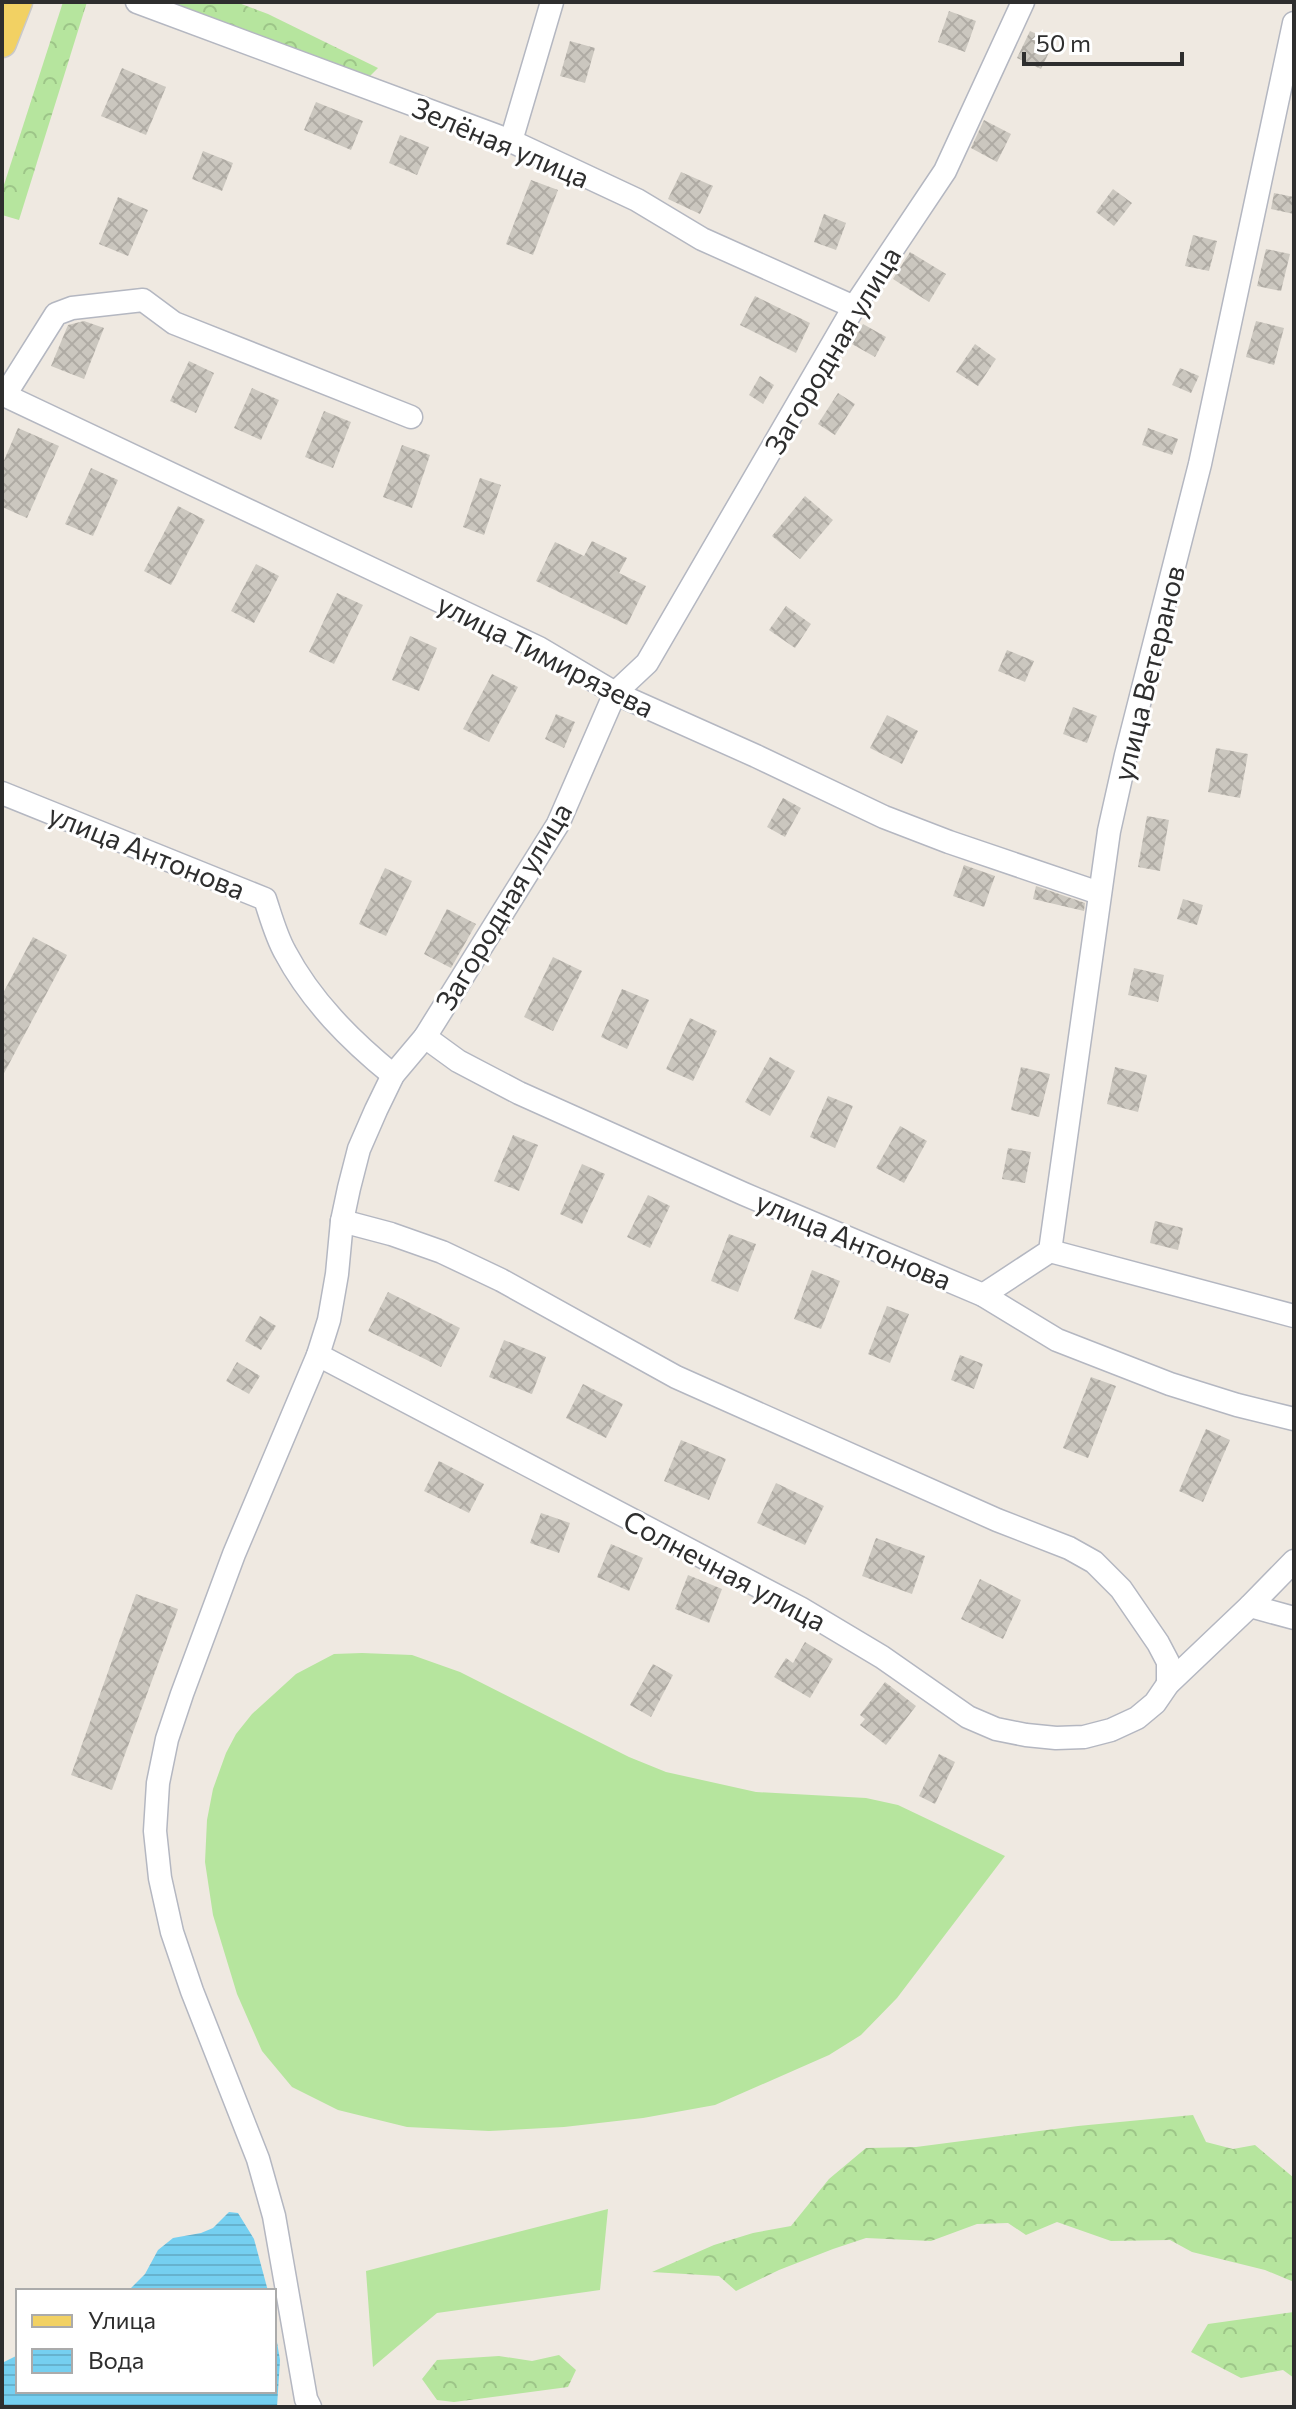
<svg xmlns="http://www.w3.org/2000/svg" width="1296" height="2409" font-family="Commissioner,sans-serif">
	<defs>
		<pattern id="forest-crowns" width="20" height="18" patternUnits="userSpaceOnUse" patternTransform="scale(2)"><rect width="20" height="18" fill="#b6e59e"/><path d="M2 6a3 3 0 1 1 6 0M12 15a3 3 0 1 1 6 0" fill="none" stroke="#9dc588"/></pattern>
		<pattern id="water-rules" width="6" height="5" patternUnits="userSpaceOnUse" patternTransform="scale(2)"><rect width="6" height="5" fill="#75cff0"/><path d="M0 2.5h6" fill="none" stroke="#66b2ce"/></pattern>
		<pattern id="building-cross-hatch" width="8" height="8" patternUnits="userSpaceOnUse" patternTransform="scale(2)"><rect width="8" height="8" fill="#cbc7bf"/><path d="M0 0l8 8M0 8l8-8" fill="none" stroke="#afaba4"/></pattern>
	</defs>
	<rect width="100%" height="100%" fill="#efe9e1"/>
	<!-- grass -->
	<g fill="#b6e59e">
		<path d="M362,1653L412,1655L460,1672L629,1757L666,1772L756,1792L866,1798L898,1805L1005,1856L897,1998L861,2035L829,2055L715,2105L643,2118L564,2127L489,2131L407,2127L338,2110L292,2087L262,2051L237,1994L213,1915L205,1862L207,1820L213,1789L226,1753L236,1734L252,1714L296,1674L334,1654Z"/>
		<path d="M608,2209L600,2290L437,2313L373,2367L366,2271Z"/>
	</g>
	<!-- forest -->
	<g fill="url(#forest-crowns)">
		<path d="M63,2H87L19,220L2,215V191Z"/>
		<path d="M160,2H236L268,14L378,68L366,80Z"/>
		<path d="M1193,2115L1206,2142L1233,2149L1255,2145L1294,2178V2282L1265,2270L1192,2252L1170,2240L1111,2241L1057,2222L1026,2235L1008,2223L977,2224L931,2241L866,2238L833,2249L779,2270L736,2291L719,2276L652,2272L714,2245L753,2233L791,2226L829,2179L866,2148L916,2147L1078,2126Z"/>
		<path d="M1294,2312V2378L1283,2370L1241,2378L1191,2352L1208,2324Z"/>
		<path d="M559,2355L576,2370L568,2387L454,2402L437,2400L422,2379L437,2360L499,2356L532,2361Z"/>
	</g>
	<!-- water -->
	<g fill="url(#water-rules)">
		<path d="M229,2212L238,2213L254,2239L268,2291H128L145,2274L158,2250L173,2238L201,2233L213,2228Z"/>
		<path d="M274,2324L280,2360L277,2407H2V2363L18,2355V2391H274Z"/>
	</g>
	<!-- building -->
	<g fill="url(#building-cross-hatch)">
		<path d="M949,11L976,21L965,52L938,42Z"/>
		<path d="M1030,31L1054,42L1041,69L1017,58Z"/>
		<path d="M570,41L595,48L585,83L560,76Z"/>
		<path d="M122,68L166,87L146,135L101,116Z"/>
		<path d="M316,102L363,121L351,150L304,130Z"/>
		<path d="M984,120L1011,134L997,162L971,148Z"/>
		<path d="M400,135L429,147L417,175L389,163Z"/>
		<path d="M203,151L233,163L222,191L192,179Z"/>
		<path d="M681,172L713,186L700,214L668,199Z"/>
		<path d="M531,180L558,190L533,255L506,244Z"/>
		<path d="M1113,189L1132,203L1114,226L1096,212Z"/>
		<path d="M1274,193L1294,197V214L1271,209Z"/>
		<path d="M118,197L148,210L128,256L99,244Z"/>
		<path d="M824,214L846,223L836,250L814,242Z"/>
		<path d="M1193,235L1217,241L1209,271L1185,266Z"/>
		<path d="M1266,249L1290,254L1281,291L1257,286Z"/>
		<path d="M910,252L946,274L929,302L893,279Z"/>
		<path d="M755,296L810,323L796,353L740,325Z"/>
		<path d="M84,321L104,328L84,379L51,366L68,325Z"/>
		<path d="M1256,321L1284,328L1274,365L1246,357Z"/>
		<path d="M863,324L886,337L875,357L852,344Z"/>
		<path d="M975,344L996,359L978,386L956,372Z"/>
		<path d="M189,361L214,373L196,413L170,401Z"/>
		<path d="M1180,368L1199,376L1191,393L1172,385Z"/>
		<path d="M760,376L774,385L763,404L749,395Z"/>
		<path d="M252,388L279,400L261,440L234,428Z"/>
		<path d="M838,393L855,404L835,435L818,424Z"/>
		<path d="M324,411L351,422L333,468L305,457Z"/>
		<path d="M18,428L59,446L27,518L2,507V465Z"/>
		<path d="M1148,428L1178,439L1172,455L1142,445Z"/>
		<path d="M402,445L430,455L412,508L383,497Z"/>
		<path d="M91,468L118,480L93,536L65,524Z"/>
		<path d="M480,478L501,485L484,535L463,527Z"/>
		<path d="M805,496L833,520L800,559L772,536Z"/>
		<path d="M178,506L205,520L171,585L144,571Z"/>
		<path d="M592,541L627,558L619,573L646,586L627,625L536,581L555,542L584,556Z"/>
		<path d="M256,564L279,576L254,623L231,611Z"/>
		<path d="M337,593L363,605L334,664L309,652Z"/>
		<path d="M786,606L811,624L795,648L769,630Z"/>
		<path d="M410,636L437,648L419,691L392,680Z"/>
		<path d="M1007,650L1034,661L1025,682L998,671Z"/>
		<path d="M492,674L518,687L489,742L463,729Z"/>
		<path d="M1073,707L1097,716L1087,743L1063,734Z"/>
		<path d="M556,714L575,722L564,748L545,739Z"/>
		<path d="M887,715L918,731L902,764L870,748Z"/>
		<path d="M1216,748L1248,754L1240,798L1208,792Z"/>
		<path d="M783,798L801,808L785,837L767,827Z"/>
		<path d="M1147,816L1169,820L1160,871L1138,867Z"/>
		<path d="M964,865L995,876L984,907L953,896Z"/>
		<path d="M385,868L412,881L386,936L359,924Z"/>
		<path d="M1036,886L1085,903L1084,911L1033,899Z"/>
		<path d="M1183,899L1203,905L1197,925L1177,919Z"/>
		<path d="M447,909L476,924L451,968L424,954Z"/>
		<path d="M33,937L67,955L2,1077V995Z"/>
		<path d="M553,957L582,971L553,1031L524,1017Z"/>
		<path d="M1134,968L1164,975L1158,1002L1128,995Z"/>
		<path d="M622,989L649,1000L627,1049L601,1037Z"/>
		<path d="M690,1018L717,1031L693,1081L666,1069Z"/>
		<path d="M770,1057L795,1071L770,1116L745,1102Z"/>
		<path d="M1021,1067L1050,1074L1039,1117L1011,1110Z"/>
		<path d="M1115,1067L1147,1075L1138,1112L1107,1104Z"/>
		<path d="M828,1096L853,1106L835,1148L810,1137Z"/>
		<path d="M900,1126L927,1141L904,1183L876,1168Z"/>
		<path d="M513,1135L538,1145L519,1191L494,1181Z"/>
		<path d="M1008,1148L1031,1152L1025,1183L1002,1179Z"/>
		<path d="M582,1164L605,1174L582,1224L560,1214Z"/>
		<path d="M648,1195L670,1206L650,1248L627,1237Z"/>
		<path d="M1155,1221L1183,1228L1178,1250L1150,1243Z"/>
		<path d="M729,1234L756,1244L738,1292L711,1281Z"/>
		<path d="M812,1270L840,1281L821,1329L794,1319Z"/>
		<path d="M388,1292L460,1328L441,1367L368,1331Z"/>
		<path d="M887,1306L909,1314L890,1363L868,1354Z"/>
		<path d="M260,1316L276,1326L261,1350L245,1341Z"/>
		<path d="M504,1340L546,1357L532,1394L489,1377Z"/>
		<path d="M960,1355L983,1364L974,1389L951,1380Z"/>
		<path d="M237,1362L260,1376L249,1394L226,1381Z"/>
		<path d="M1091,1377L1116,1386L1088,1458L1063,1448Z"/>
		<path d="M583,1384L623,1404L606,1438L566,1418Z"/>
		<path d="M1206,1429L1230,1440L1203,1502L1179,1491Z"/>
		<path d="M681,1440L726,1459L709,1500L664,1481Z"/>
		<path d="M439,1461L484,1484L469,1513L424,1491Z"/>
		<path d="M776,1483L824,1506L805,1545L757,1523Z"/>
		<path d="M541,1513L570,1523L559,1553L530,1543Z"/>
		<path d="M876,1538L925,1556L912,1594L862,1576Z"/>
		<path d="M611,1544L643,1558L629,1591L597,1577Z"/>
		<path d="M688,1575L722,1589L709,1623L675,1609Z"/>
		<path d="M980,1579L1021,1600L1003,1639L961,1619Z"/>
		<path d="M136,1594L178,1609L112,1790L71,1775Z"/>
		<path d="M805,1642L833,1659L810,1698L774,1677L786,1658L793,1663Z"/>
		<path d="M653,1664L673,1675L651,1717L630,1705Z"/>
		<path d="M885,1682L916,1706L886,1745L860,1725L865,1719L860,1715Z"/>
		<path d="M939,1754L955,1762L935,1804L919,1796Z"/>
	</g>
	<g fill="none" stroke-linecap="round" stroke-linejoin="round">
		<!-- minor casing -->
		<g stroke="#b4b7c1" stroke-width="25">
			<g id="minor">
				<path d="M137,2L511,141L637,200L702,239L854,307"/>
				<path d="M511,141L552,2"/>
				<path d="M2,394L539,648L615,693L756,756L884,817L949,842L1099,893"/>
				<path d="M5,395L56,314L72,308L143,300L174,323L411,417"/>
				<path d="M2,793L265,899C271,917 276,936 285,952C311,1001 350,1040 393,1075"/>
				<path d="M425,1037L458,1061L519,1093L744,1194L983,1295L1057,1340L1170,1384L1237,1405L1294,1419"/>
				<path d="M342,1221L391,1234L442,1252L501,1280L676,1377L997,1520L1069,1548L1094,1562L1121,1589L1158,1643L1168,1662V1684"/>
				<path d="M1050,1251L1294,1316"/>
				<path d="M983,1295L1050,1251L1109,831L1126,755L1200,464L1294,23"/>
				<path d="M318,1355L800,1608L882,1657L968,1717L996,1729L1026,1735L1056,1738L1084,1737L1111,1730L1137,1718L1155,1703L1168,1684L1250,1606L1294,1561"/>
				<path d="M1250,1606L1294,1618"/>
				<path d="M310,2407L306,2399L274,2216L258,2159L192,1991L172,1932L160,1878L155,1831L158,1783L167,1739L182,1694L234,1554L318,1355L329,1320L337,1274L342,1221L349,1188L359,1149L376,1110L393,1075L425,1037L558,824L615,693L647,663L854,307L945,171L1023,2"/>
			</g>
		</g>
		<!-- major casing -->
		<g stroke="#c9c9c9" stroke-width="31">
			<path id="major" d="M2,43L18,2"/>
		</g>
		<!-- minor -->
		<use href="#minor" stroke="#fff" stroke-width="22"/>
		<!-- major -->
		<use href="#major" stroke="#f2d163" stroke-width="28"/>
	</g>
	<g text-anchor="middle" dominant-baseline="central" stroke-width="6" stroke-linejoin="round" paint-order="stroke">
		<!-- street labels -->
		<g font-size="28" fill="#2e2e2e" stroke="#fff">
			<text transform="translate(501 142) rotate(23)">Зелёная улица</text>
			<text transform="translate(832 350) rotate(-59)">Загородная улица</text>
			<text transform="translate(546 655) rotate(27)">улица Тимирязева</text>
			<text transform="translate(1148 673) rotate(-76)">улица Ветеранов</text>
			<text transform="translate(147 851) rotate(22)">улица Антонова</text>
			<text transform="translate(503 906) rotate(-59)">Загородная улица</text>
			<text transform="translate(854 1240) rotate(23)">улица Антонова</text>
			<text transform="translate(725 1570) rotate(28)">Солнечная улица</text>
		</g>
	</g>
	<!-- border -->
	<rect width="1296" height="2409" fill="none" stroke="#2e2e2e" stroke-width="8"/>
	<!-- legend -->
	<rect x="16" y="2289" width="260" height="104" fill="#ffffff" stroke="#ababab" stroke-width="2"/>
	<rect x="32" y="2315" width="40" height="12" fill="#f2d163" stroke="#ababab" stroke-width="2"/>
	<text x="88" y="2329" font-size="24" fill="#2e2e2e">Улица</text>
	<rect x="32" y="2349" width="40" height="24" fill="url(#water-rules)" stroke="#ababab" stroke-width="2"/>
	<text x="88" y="2369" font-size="24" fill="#2e2e2e">Вода</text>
	<!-- scale -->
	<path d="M1024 52v12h158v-12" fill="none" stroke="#2e2e2e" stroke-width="4"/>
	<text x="1036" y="52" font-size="24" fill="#2e2e2e" stroke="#ffffff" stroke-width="6" paint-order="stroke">50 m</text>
</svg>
